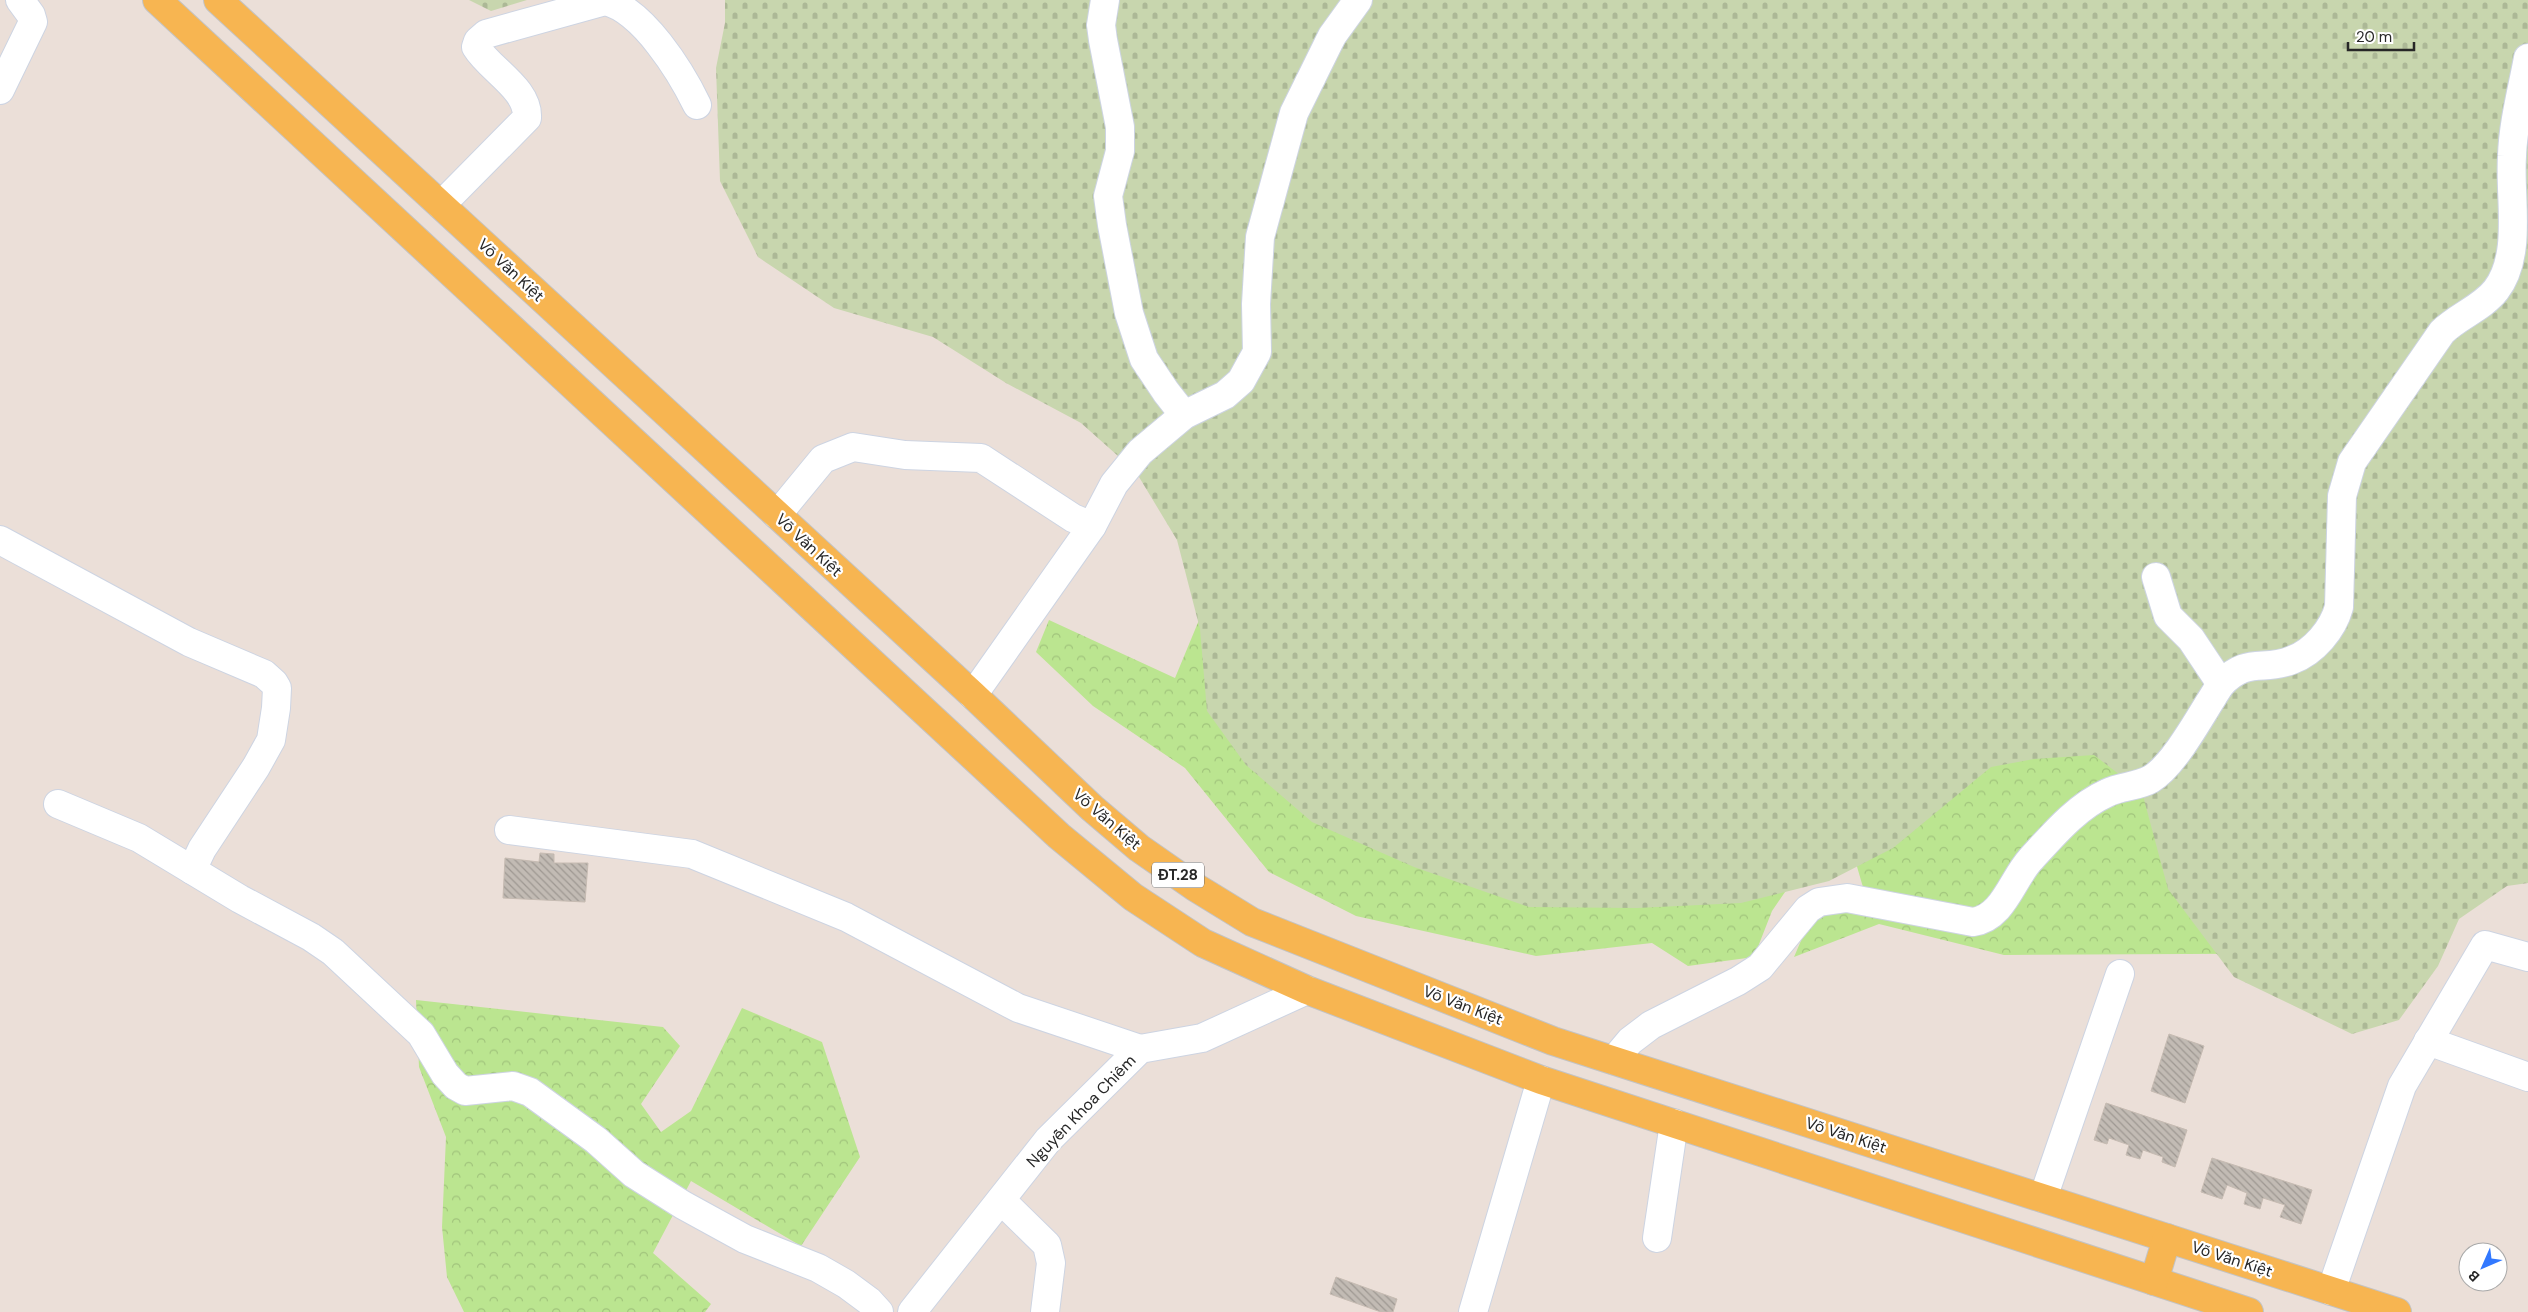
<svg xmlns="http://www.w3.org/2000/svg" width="2528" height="1312" font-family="'DM Sans',sans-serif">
	<defs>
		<pattern id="forest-crowns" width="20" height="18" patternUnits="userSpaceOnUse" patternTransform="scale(1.25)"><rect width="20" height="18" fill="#bbe590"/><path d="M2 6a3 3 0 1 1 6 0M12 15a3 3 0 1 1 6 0" fill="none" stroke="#a1c47c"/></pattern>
		<pattern id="cemetery-stones" width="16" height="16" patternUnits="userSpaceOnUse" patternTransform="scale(1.25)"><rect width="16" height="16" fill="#c8d6ae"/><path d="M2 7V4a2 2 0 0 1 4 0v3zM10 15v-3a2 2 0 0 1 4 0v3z" fill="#acb896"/></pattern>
		<pattern id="building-back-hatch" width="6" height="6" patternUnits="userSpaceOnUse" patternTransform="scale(1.25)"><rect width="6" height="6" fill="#c2bbb4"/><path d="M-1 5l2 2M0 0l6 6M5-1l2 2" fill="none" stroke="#9e9892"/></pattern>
	</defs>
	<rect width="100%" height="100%" fill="#ebdfd8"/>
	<!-- forest -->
	<g fill="url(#forest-crowns)">
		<path d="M1204,608L2528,640L2381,953L2004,955L1879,924L1794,957L1806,929L1836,897L1865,894L1853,853L1811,854L1772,911L1754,957L1688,966L1652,943L1536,956L1356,916L1269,872L1185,768L1093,706L1036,652L1049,620L1175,678Z"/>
		<path d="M416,1000L663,1027L680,1046L641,1104L661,1132L691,1111L742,1008L822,1042L860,1157L801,1246L691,1181L653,1253L711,1304L705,1312H464L447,1277L442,1227L446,1137L419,1067Z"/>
	</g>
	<!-- cemetery -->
	<g fill="url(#cemetery-stones)">
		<path d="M469,0H527L491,11Z"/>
		<path d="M725,0H2528V883L2507,886L2459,919L2438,966L2399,1020L2352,1034L2234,977L2168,889L2142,792L2094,755L2034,759L1991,767L1893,848L1829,881L1741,903L1637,908L1529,907L1414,867L1312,822L1246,765L1207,711L1200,629L1177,540L1136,472L1081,423L1006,383L933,337L834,308L758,257L720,181L716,68L725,23Z"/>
	</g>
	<!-- building -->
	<g fill="url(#building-back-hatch)" stroke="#c6bbb2">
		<path d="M540,853L554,854V863H588L585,902L503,898L505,858L539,862Z"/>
		<path d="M2169,1034L2204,1046L2185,1103L2151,1091Z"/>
		<path d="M2106,1103L2187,1130L2175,1167L2162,1162L2163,1157L2143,1150L2140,1159L2126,1155L2129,1145L2109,1138L2107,1144L2094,1140Z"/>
		<path d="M2212,1158L2312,1190L2301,1224L2280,1217L2285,1205L2263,1198L2260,1209L2244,1204L2247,1193L2227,1185L2222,1199L2201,1192Z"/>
		<path d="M1336,1277L1397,1299L1393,1312H1381L1330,1294Z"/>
	</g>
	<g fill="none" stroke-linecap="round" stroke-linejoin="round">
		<!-- minor casing -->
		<g stroke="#cdd4e2" stroke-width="30">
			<g id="minor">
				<path d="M1105,0L1101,25L1103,40L1120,127V151L1108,196L1112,225L1129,313L1144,359L1166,392L1184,415"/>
				<path d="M0,90L33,22L31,15L20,0"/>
				<path d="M441,205L527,118C529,89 490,70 476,47L478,41L486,34L605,1C643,10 681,72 697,105"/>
				<path d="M777,515L823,459L853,447L905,455L981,458L1073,518L1092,526L1114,484L1140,452L1184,415L1225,395L1241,381L1257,352L1256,304L1260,237L1294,113L1332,36L1358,0"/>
				<path d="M0,540L189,642L264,674L274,683L277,688L276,708L271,740L256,767L202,849L192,870"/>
				<path d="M2156,577L2168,616L2191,639L2221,684"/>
				<path d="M973,695L1092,526"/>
				<path d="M58,804L139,838L240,899L311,937L333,952L421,1034L445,1074L456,1086L465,1091L513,1086L530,1092L596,1140L634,1174L683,1205L745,1239L818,1268L846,1284L869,1301L879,1312"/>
				<path d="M509,830L692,854L846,917L1018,1008L1140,1049"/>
				<path d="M2428,1041L2528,1077"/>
				<path d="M1614,1060L1630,1041L1651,1025L1738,981L1760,967L1808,909L1819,902L1847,898L1973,922C2003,918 2012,880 2030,860C2053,835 2076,807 2107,793C2121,786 2137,787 2151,779C2176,764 2204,709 2221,684C2248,656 2263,672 2292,660C2314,652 2333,629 2339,607L2342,496L2352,462L2442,332C2458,316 2482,308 2496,290C2523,255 2509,197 2512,156C2513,123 2522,90 2528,58"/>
				<path d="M2043,1198L2120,974"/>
				<path d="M1001,1200L1047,1245L1051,1263L1045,1312"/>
				<path d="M1657,1238L1674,1123"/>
				<path d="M2331,1291L2402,1086L2485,945L2528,957"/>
				<path d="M912,1312L1048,1140L1140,1049L1202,1038L1307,990"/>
				<path d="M1473,1312L1541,1080"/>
			</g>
		</g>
		<!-- major casing -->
		<g stroke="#c3c3c3" stroke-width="30">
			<g id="major">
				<path d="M157,0L1059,836L1133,897L1203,943L1307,990L1541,1080L2249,1312"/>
				<path d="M218,0L973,695L1092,808L1139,848L1195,887L1252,922L1553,1041L2397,1312"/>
				<path d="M2154,1281L2167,1238"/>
			</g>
		</g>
		<!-- minor -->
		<use href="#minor" stroke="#fff" stroke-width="28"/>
		<!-- major -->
		<use href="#major" stroke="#f7b551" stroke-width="28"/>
	</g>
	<g text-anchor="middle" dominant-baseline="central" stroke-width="4.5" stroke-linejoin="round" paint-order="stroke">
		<!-- shield labels -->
		<rect fill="#fff" stroke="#686868" stroke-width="1" x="1152" y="862.5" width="52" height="25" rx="4"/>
		<g font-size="15" font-weight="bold" fill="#272727">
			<text x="1178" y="875">ĐT.28</text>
		</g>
		<!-- street labels -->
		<g font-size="16" fill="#272727" stroke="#fff">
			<text transform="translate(511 270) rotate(43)">Võ Văn Kiệt</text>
			<text transform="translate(809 545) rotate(43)">Võ Văn Kiệt</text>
			<text transform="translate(1107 819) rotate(41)">Võ Văn Kiệt</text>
			<text transform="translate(1463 1005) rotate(21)">Võ Văn Kiệt</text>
			<text transform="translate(1081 1111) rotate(-46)">Nguyễn Khoa Chiêm</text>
			<text transform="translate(1846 1135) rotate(18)">Võ Văn Kiệt</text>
			<text transform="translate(2232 1259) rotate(18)">Võ Văn Kiệt</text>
		</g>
	</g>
	<!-- north arrow -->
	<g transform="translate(2483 1267) rotate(225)"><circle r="24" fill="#ffffff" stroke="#a9a9a9"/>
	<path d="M0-4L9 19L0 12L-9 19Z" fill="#3178ff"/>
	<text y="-8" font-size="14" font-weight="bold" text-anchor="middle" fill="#272727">B</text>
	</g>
	<!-- scale -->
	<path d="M2348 42v8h66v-8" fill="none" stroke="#272727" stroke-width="2.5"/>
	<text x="2356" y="42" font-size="15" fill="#272727" stroke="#ffffff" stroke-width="4" paint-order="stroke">20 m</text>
</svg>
